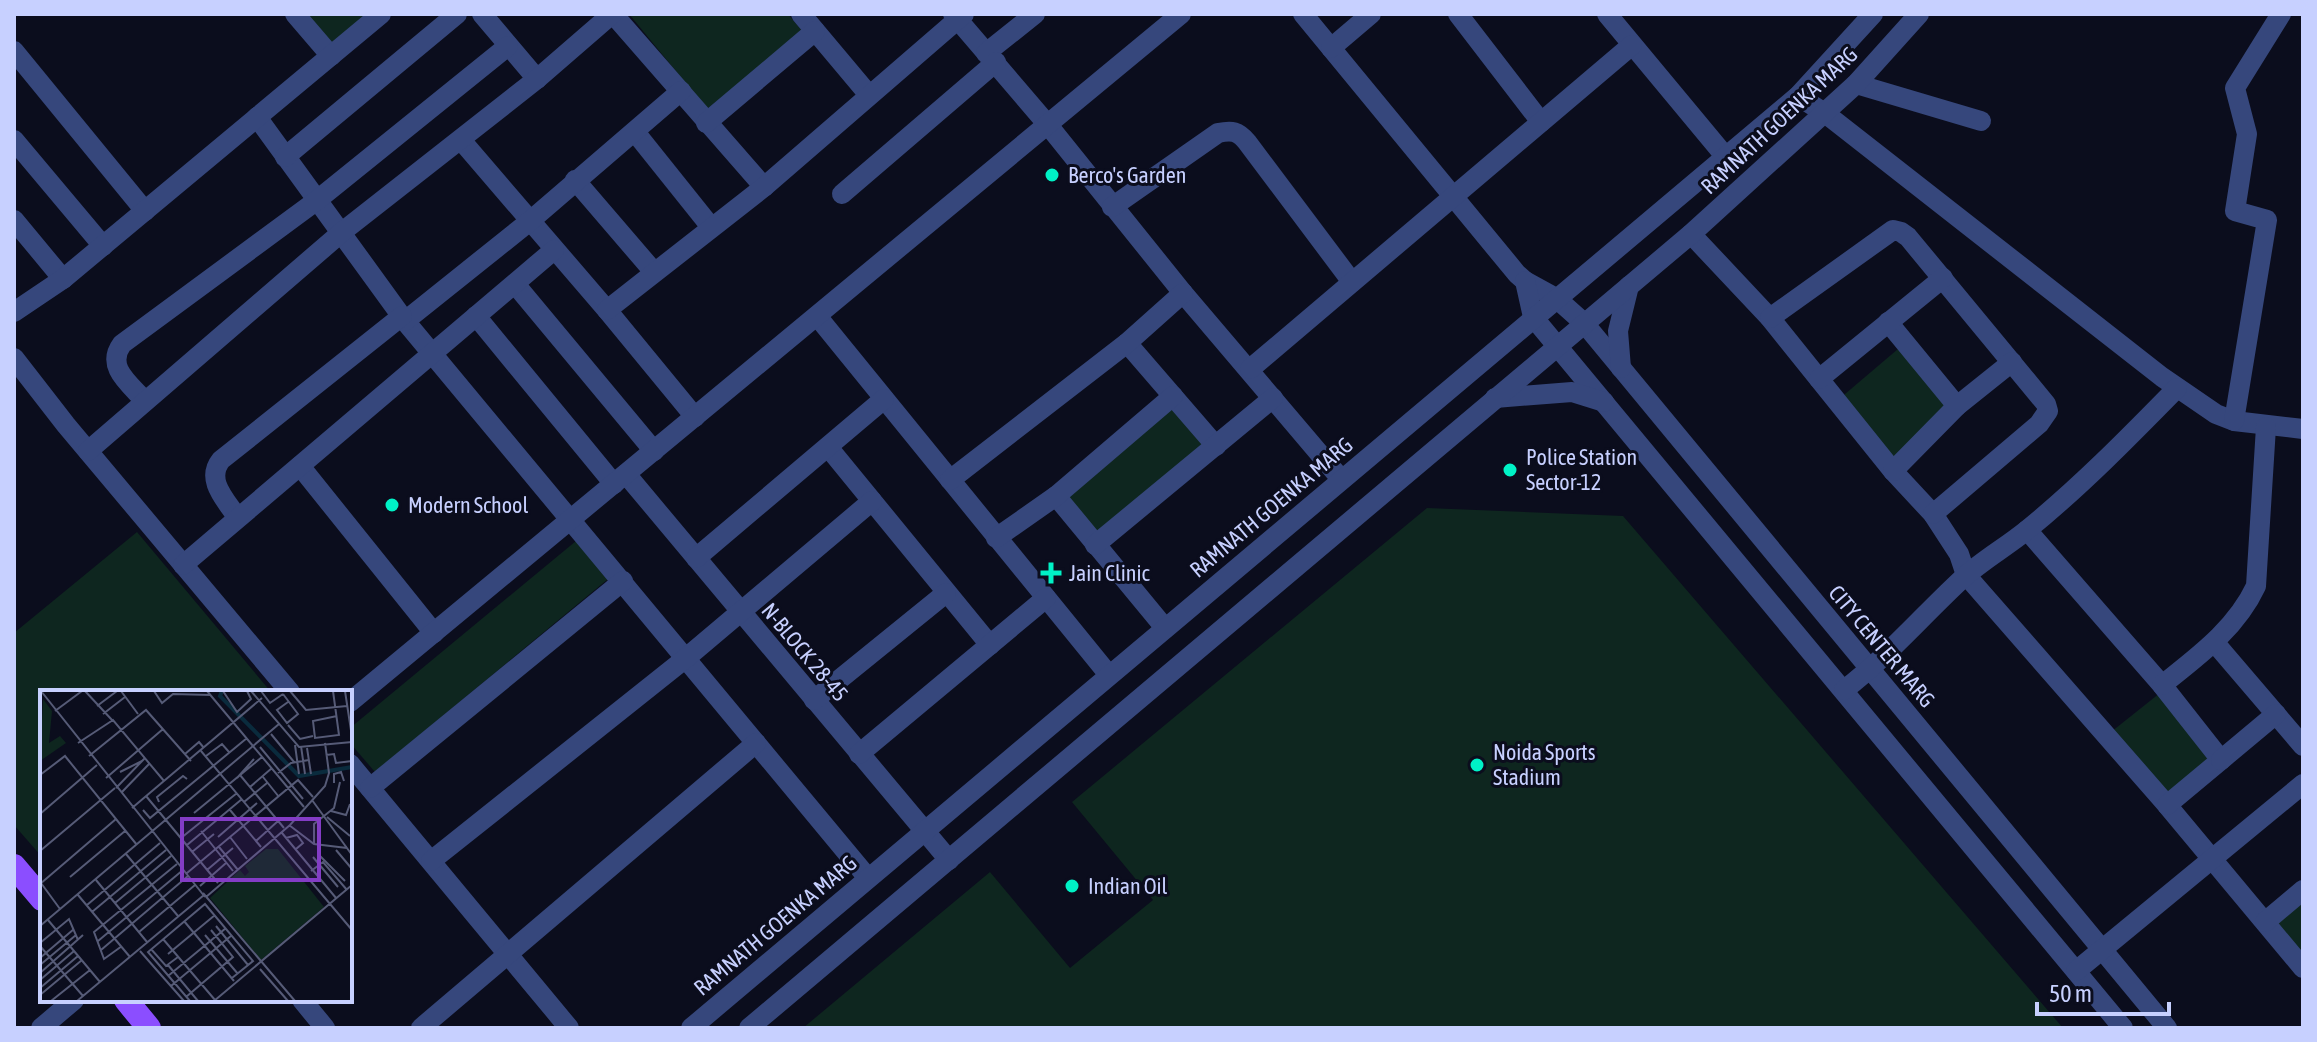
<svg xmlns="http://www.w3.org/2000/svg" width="2317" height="1042" font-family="'Asap Condensed',sans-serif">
	<rect width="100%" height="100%" fill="#0b0d1d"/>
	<!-- green -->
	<g fill="#0e261f">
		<path d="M306,14H371L333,46Z"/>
		<path d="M629,14H788L803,32L707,109Z"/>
		<path d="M1898,349L1955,413L1895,465L1838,400Z"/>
		<path d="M1172,406L1205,447L1097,536L1064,496Z"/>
		<path d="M1427,508L1623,516L2063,1028H803L990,872L1070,968L1153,900L1072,802Z"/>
		<path d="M137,532L271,692H42V857L14,825V633Z"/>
		<path d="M576,541L608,579L375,772L350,743V728Z"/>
		<path d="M2160,693L2215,760L2167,800L2111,732Z"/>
		<path d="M2303,900V956L2275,923Z"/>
	</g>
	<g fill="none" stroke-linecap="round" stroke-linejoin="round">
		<!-- minor -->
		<g stroke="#36477c" stroke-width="20">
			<path d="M295,14L331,56"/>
			<path d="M482,14L537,79"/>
			<path d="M613,14L764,187"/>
			<path d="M801,14L869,95"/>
			<path d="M953,14L1048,125L1183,293L1341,479"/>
			<path d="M1303,14L1517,274L1525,281L1556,298L1584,323L2167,1028"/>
			<path d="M1458,14L1541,122"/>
			<path d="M1607,14L1725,156"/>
			<path d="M1331,48L1371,14"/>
			<path d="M14,51L145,211"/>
			<path d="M986,53L1035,14"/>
			<path d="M1856,84L1981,121"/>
			<path d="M1798,96L1826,114L2162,377L2216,414L2234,421L2303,429"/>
			<path d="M257,117L405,321L868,878"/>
			<path d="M706,123L815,31"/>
			<path d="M635,132L711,227"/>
			<path d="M14,140L103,246"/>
			<path d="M461,140L607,310L695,417"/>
			<path d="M285,157L457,14"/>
			<path d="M575,180L654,272"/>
			<path d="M842,194L996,62"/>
			<path d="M1112,207L1218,133C1232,130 1238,131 1247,142L1352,282"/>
			<path d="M14,220L63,279"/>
			<path d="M1691,234L1770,318L1893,471L1933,514L1959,554L1966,575L2167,805L2303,968"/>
			<path d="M1525,281L1533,317L2123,1028"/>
			<path d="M515,284L654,451"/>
			<path d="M607,310L764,187L964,14"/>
			<path d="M14,312L63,279L381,14"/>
			<path d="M476,316L614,484"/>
			<path d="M817,316L1109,675"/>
			<path d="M1770,318L1893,230L1901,232L1908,237L2046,404L2048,411L2039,424L1933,514"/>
			<path d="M405,321L530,221L681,91"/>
			<path d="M1888,322L1957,406"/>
			<path d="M1127,343L1216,446"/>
			<path d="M14,358L66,425L290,692"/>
			<path d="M1621,368L1618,331L1629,286"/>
			<path d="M1250,369L1632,45"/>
			<path d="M1819,379L1943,278"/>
			<path d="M1495,398L1572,392L1604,402"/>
			<path d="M145,401C130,384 105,367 122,344L316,201L508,46"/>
			<path d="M2234,421L2267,220L2235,211L2247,134L2235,88L2281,14"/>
			<path d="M828,447L990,645"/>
			<path d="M88,451L342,232L537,79L612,14"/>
			<path d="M300,466L434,633"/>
			<path d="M1893,471L1957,406L2012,362"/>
			<path d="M626,474L949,860"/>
			<path d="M950,480L1127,343L1183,293"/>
			<path d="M1056,496L1165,628"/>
			<path d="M237,517C226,500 205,480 221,460L402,316"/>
			<path d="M2027,530L2162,685L2221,760L2167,805"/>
			<path d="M996,538L1056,496L1173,396"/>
			<path d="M1095,545L1273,398"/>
			<path d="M696,558L884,399"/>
			<path d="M183,565L554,250"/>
			<path d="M2215,643L2303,746"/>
			<path d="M2162,685C2197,657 2236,629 2256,586L2266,427"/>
			<path d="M1844,690C1887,657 1923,615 1963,578C1983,560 2006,547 2027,530C2080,487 2129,437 2177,388"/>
			<path d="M814,700L946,593"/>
			<path d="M350,702L1181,14"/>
			<path d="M859,754L1046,598"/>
			<path d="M2221,760L2276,714"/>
			<path d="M350,764L569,1028"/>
			<path d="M370,788L623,581"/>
			<path d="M431,861L686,658L872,501"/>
			<path d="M2265,922L2303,890"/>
			<path d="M2076,971L2303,784"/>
			<path d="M302,1000L325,1028"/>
			<path d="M41,1028L74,1000"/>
			<path d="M421,1028L756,743"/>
			<path d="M691,1028L1798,96L1873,14"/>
			<path d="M749,1028L1691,234L1856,84L1919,14"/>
		</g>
		<!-- major -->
		<g stroke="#8b4eff" stroke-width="24">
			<path d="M14,866L42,899"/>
			<path d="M126,1000L149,1028"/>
		</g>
	</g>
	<!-- markers -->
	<g fill="#00f2c6" stroke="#0b0d1d" stroke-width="3">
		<circle cx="1052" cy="175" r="8"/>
		<circle cx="1510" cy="470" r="8"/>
		<circle cx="392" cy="505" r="8"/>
		<path d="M1047 561h8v8h8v8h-8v8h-8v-8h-8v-8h8z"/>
		<circle cx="1477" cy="765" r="8"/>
		<circle cx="1072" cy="886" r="8"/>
	</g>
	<g text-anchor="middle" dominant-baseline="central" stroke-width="6" stroke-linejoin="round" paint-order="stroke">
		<!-- street labels -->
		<g font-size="22" fill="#c7d0ff" stroke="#0b0d1d">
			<text transform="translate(1779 120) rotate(-43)">RAMNATH GOENKA MARG</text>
			<text transform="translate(1271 507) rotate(-40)">RAMNATH GOENKA MARG</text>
			<text transform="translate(1882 646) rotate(50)">CITY CENTER MARG</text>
			<text transform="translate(805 652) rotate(50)">N-BLOCK 28-45</text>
			<text transform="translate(775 925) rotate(-40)">RAMNATH GOENKA MARG</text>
		</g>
		<!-- poi labels -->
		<g font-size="22" fill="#c7d0ff" stroke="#0b0d1d" text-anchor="start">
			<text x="1068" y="175">Berco's Garden</text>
			<text x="1526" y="457">Police Station<tspan x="1526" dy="25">Sector-12</tspan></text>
			<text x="408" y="505">Modern School</text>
			<text x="1069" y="573">Jain Clinic</text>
			<text x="1493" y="752">Noida Sports<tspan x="1493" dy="25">Stadium</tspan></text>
			<text x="1088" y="886">Indian Oil</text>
		</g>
	</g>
	<!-- overview -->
	<g transform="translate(40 690)">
		<rect width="312" height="312" fill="#0b0d1d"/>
		<path d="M3,9L12,21L9,53L20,46L26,53L0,71ZM226,159H238L284,217L221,270L170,208L200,180L205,186L209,182L205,176Z" fill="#0e261f"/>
		<path fill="none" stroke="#0a2b3d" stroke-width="4" d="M182,1L180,6L259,86L312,77"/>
		<path fill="none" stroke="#565b77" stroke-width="2" d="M1,1L165,207M45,1L72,30M81,1L98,24M114,1L122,13L133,4L170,5M167,1L264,117M183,1L197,22L211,9L207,1M211,1L259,57L312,52M221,1L230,13L243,4M250,1L266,20L307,16M293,1L299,45L275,48L273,31L297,26M305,1L312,47M243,4L258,24L247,33L237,20L248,12M57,16L77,1M15,21L42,1M63,24L85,7M248,35L260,49L273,46M231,44L254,72M38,53L73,30L124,91M255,55L259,84M261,56L265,84M220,57L263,109M267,58L271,84M161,61L312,240M145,64L159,52L164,58M286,65L294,64L296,73L312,71M49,66L106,20L151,71M166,66L182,54L189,62M80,82L102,71M238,83L251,73L269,70M0,85L25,66L97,155M200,85L244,138M223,87L239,107M66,88L123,39M197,88L214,69M294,93V84L301,82L304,91M210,97L232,78M76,98L105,68M81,103L109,74M106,106L178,193M272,110L312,165M119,112L117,107L143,86L147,89M204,112L227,93M92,118L222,8M103,120L110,128L207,48M190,120L221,157M291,121L306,125L310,114M154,123L222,67M0,124L57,75M287,127L310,146M249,135L274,154L307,158M161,141L193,181M242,143L296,208M178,147L217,113M190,147L207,169M141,148L197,103M246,148L257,145L263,153L256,159M216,151L238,131M274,154V134L294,118L300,92M147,155L202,109M179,157L198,180M296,160L312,179M0,161L75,98M152,162L174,144M86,164L138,226M280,166L305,191M273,167L298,197M167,180L193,158M271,181L283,172L307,200M147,183L258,90L273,107M30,187L85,141M56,190L107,252M1,193L20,219M0,194L76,129M160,196L186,173M163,203L255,311M38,205L90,267M166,207L250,135L285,96L289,83L285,53M75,213L131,166M47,215L120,153M52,222L126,160M8,230L60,292M144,231L194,291M0,236L239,34M176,236L208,275M99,242L155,195M165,245L198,284M123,249L175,310M58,251L143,180M0,253L29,229L38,250M0,256L43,306M82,256L64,269L54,242L137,174M111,259L126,276L138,267M61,260L148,186M100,261L144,311M128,264L175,225M0,268L34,239M0,275L36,245M128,275L158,311M220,279L248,311M0,283L43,245M128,286L186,238M0,290L34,261M131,296L192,245M0,298L38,266M0,305L42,270M146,307L193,267L171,240M11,311L50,280M37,311L164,205M150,311L108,262L165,214L213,271L192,288M174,311L312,195"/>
		<path fill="#833cc5" fill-opacity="0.15" stroke="#833cc5" stroke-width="4" d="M142,129H279V190H142Z"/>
		<rect width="312" height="312" fill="none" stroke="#c7d0ff" stroke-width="4"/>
	</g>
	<!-- border -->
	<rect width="2317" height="1042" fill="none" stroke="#c7d0ff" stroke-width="32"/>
	<!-- scale -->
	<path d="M2037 1002v12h132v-12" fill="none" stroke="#c7d0ff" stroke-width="4"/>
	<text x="2049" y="1002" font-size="24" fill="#c7d0ff" stroke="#0b0d1d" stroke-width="6" paint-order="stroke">50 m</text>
</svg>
